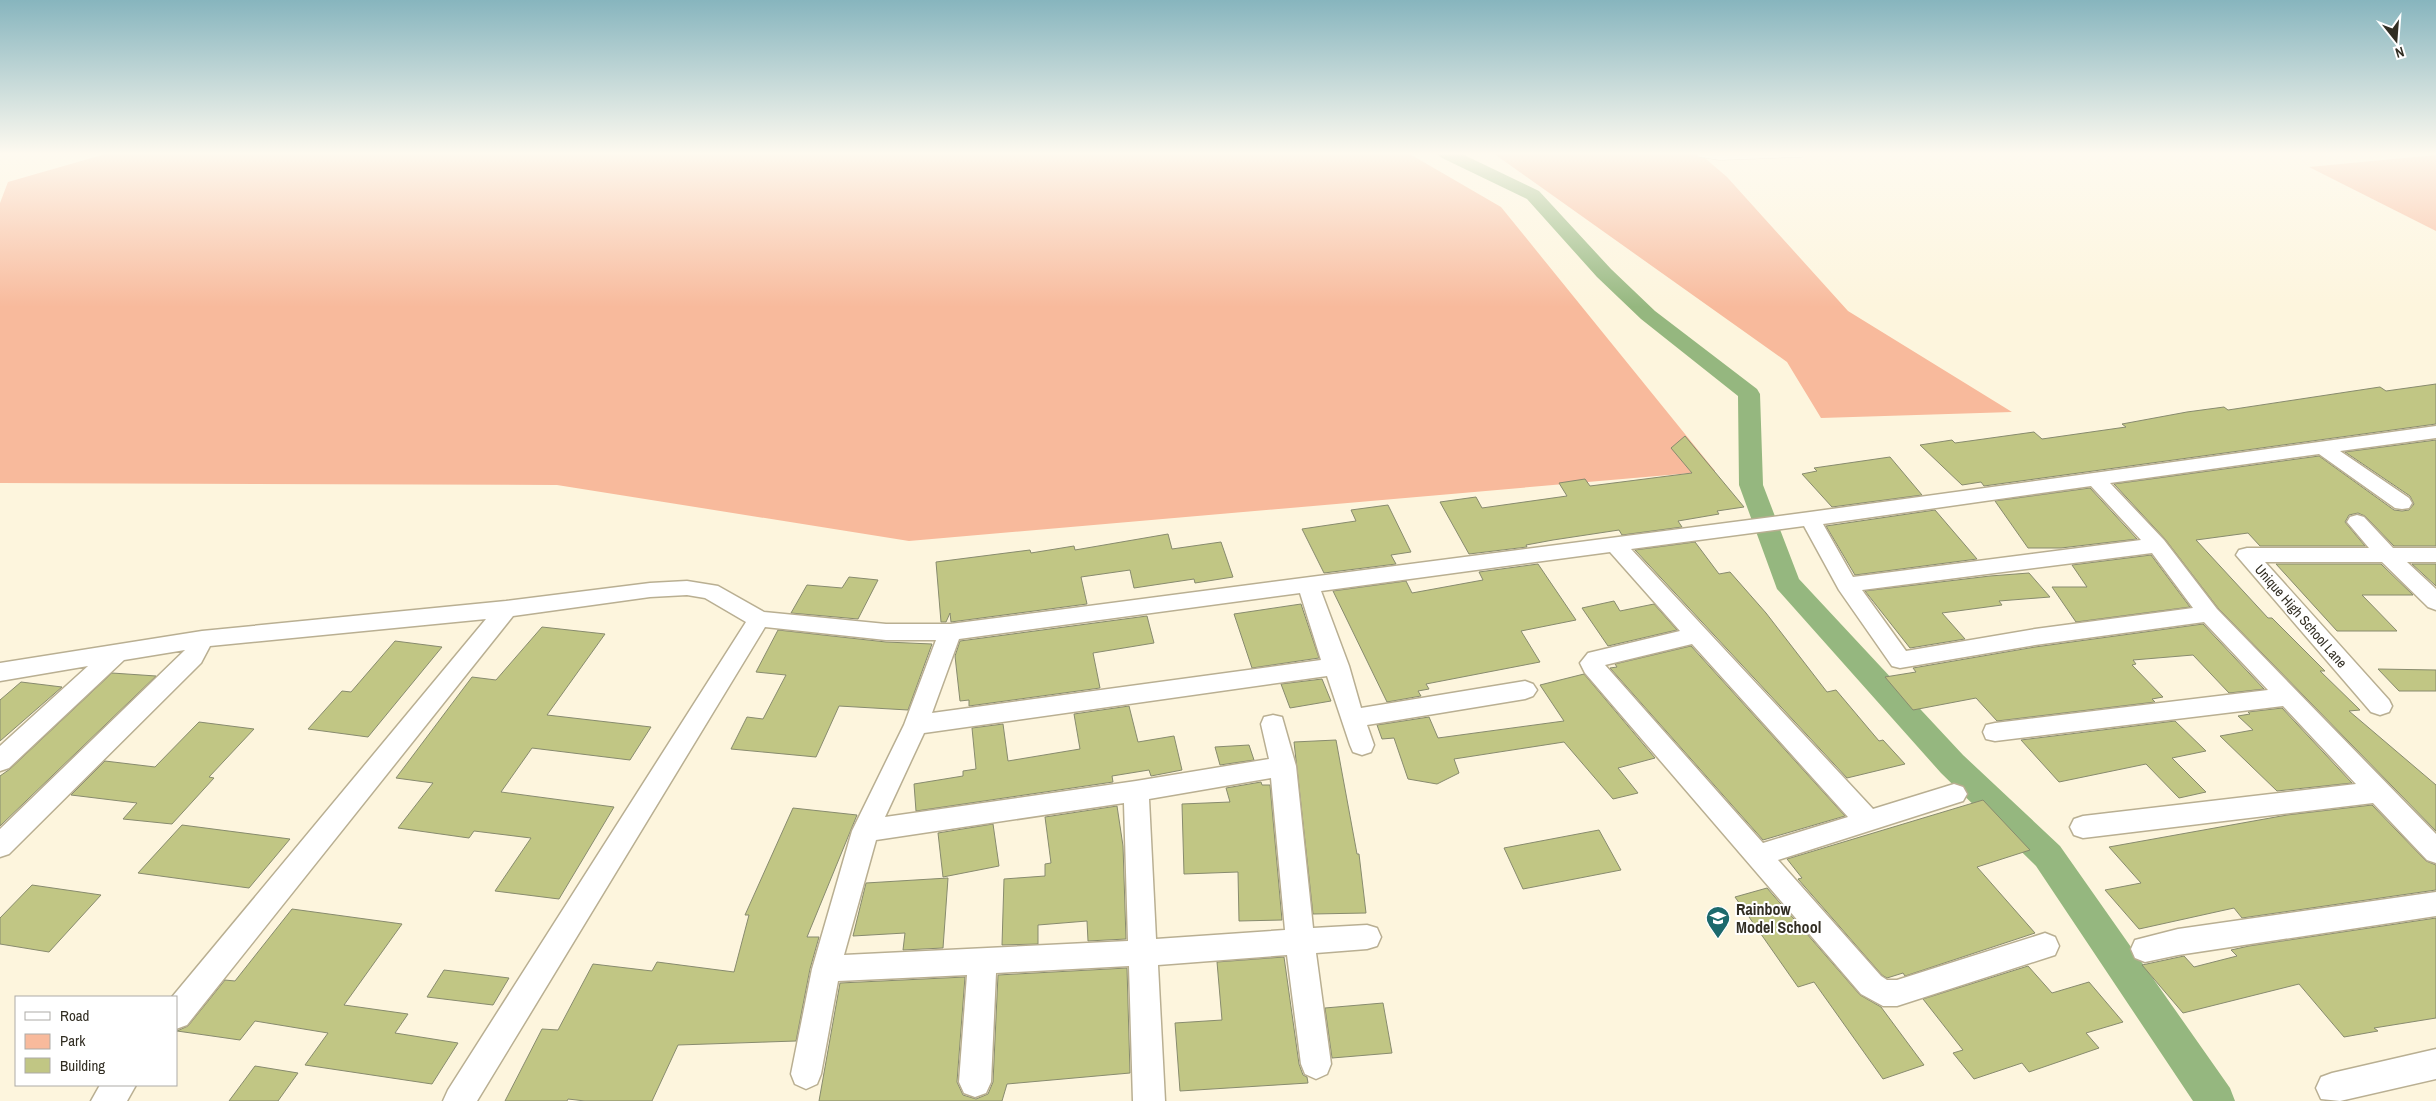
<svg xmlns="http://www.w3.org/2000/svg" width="2436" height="1101" font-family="'Archivo Narrow',sans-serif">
	<rect width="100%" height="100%" fill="#fdf5dd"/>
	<!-- green -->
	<g fill="#f8ba9c">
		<path d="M109,153H1408L1501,207L1715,471L909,541L557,485L0,483V203L8,182Z"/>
		<path d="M1493,153H1699L1727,177L1848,311L2012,412L1821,418L1787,362Z"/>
		<path d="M2436,155V231L2309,167Z"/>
	</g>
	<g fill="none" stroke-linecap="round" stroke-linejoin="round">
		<!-- canal -->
		<path fill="#95b77f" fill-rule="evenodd" d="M1437,153H1460L1539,191L1611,269L1655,311L1757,389L1760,394L1763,485L1799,579L1963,755L2060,846L2230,1088L2235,1101H2193L2036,866L1941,773L1777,589L1739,485L1738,396L1641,319L1597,277L1527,199L1440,157Z"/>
	</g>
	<!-- building -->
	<g fill="#c1c684" stroke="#888b6e">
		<path d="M2436,384V424L1984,486L1981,482L1962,485L1920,445L1952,440L1955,443L2034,432L2042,439L2126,427L2122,424L2187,412L2224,407L2228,410L2380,387L2386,391Z"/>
		<path d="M1685,436L1744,507L1717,511L1719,514L1678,521L1682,527L1622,535L1619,530L1553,540L1526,545L1527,547L1469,554L1440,502L1476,497L1482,508L1567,496L1559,483L1585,479L1590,486L1692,473L1671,448Z"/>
		<path d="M2436,440V546H2394L2365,516L2358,513L2349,515L2345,522L2365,546H2260L2248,533L2196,540L2268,618H2272L2325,671H2320L2360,710L2349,711L2436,785V831L2218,608L2165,539L2114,484L2319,456L2394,510L2402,511L2409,510L2414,504L2410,496L2345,452Z"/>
		<path d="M1890,457L1922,495L1832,507L1802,474L1817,471L1814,468Z"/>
		<path d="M2090,488L2137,539L2061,548H2028L1995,501Z"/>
		<path d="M1388,505L1411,552L1391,555L1396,564L1324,573L1302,529L1356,521L1351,510Z"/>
		<path d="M1935,510L1977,559L1855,575L1826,526Z"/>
		<path d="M1168,534L1172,549L1221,542L1233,577L1195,583L1194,579L1134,588L1130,570L1081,577L1087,604L951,622L950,613L946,622H941L936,562L1030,550L1031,553L1074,546L1075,550Z"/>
		<path d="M1695,542L1719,574L1730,572L1766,613L1827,692L1836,690L1879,741L1883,740L1905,764L1847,778L1635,550Z"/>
		<path d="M2151,555L2190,607L2076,622L2052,587H2087L2072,565Z"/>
		<path d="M1538,564L1576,620L1521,631L1540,662L1426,684L1429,689L1418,691L1421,696L1387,702L1333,591L1406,581L1412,593L1483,580L1479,572Z"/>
		<path d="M2276,564H2381L2413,595H2362L2397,631H2337Z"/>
		<path d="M2412,564H2436V586Z"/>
		<path d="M2029,573L2050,597L1999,601L2002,605L1942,613L1965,639L1910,648L1865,591L1990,576Z"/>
		<path d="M849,577L878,580L858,619L791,613L807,585L842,588Z"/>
		<path d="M1614,601L1620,611L1654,604L1677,630L1608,646L1582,608Z"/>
		<path d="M1301,604L1319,658L1252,668L1234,614Z"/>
		<path d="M1147,616L1154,643L1093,653L1100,688L969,706V700L960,701L955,656L960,641Z"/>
		<path d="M2203,624L2264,689L2229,693L2193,655L2133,660L2136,664L2132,665L2163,697L2152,699L2155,702L1997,721L1976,698L1913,710L1885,677L1916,672L1913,668L2035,647Z"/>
		<path d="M542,627L605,634L547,715L651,727L630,760L532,748L501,792L614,807L559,899L495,891L531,838L474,831L469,838L398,828L433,783L396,778L472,677L496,680Z"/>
		<path d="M778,630L886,642L932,644L908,710L839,706L816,757L731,749L747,717L763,719L786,675L756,672Z"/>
		<path d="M395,641L442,647L368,737L308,729L342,691L351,692Z"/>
		<path d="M1691,646L1845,816L1763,840L1610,668L1617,667L1615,664Z"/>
		<path d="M2378,669L2436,670V691H2399Z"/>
		<path d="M112,673L156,676L0,826V776L10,769Z"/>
		<path d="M1584,674L1655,758L1618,768L1638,793L1613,799L1564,742L1454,759L1459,773L1437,784L1408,779L1394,738L1382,739L1377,725L1429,717L1438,738L1564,721L1540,685Z"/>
		<path d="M1322,679L1331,701L1290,708L1281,684Z"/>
		<path d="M21,682L62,687L0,741V700Z"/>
		<path d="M1129,706L1138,742L1174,736L1182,770L1151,776L1149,770L1112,776L1113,782L916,811L914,784L963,776V771L976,769L972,728L1003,724L1008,761L1080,749L1074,714Z"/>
		<path d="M2282,708L2352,783L2277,791L2220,736L2253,730L2238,716L2250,714L2248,712Z"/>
		<path d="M2175,721L2206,751L2172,758L2206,792L2179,798L2146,764L2059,782L2021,740Z"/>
		<path d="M199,722L254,729L209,777L214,778L172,824L123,819L137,803L71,795L105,761L155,767Z"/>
		<path d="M1336,740L1357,854H1359L1366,913L1313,914L1294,742Z"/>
		<path d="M1249,745L1254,760L1220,765L1215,747Z"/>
		<path d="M1261,782L1262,785H1270L1282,920L1239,921L1238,872L1184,874L1182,804L1230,802L1226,788Z"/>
		<path d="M1983,800L2030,850L1977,867L2035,933L1905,976L1903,973L1887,978L1882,975L1798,879L1802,878L1787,859Z"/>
		<path d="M2372,805L2426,861L2436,865V890L2242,918L2234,908L2139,929L2105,890L2141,883L2109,847L2287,815Z"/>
		<path d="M1117,806L1123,846L1126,939L1088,941L1087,921L1038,925V944L1002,945L1004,879L1045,876V864L1051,863L1045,817Z"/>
		<path d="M793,808L857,815L807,937H819L810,969L796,1041L678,1045L652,1101H585L568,1099L567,1101H505L542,1029L558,1030L593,964L652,971L657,962L734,972L749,915H745Z"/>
		<path d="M993,824L999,866L943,877L938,833Z"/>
		<path d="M182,825L290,839L249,888L138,873Z"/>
		<path d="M1599,830L1621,870L1523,889L1504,848Z"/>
		<path d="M948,878L943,948L903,950L905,933L853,936L866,883Z"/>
		<path d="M32,885L101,895L49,952L0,944V918Z"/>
		<path d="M1767,888L1860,995L1881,1007L1924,1065L1883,1079L1814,982L1798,987L1735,897Z"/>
		<path d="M292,909L402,924L344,1005L408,1014L395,1033L458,1043L432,1084L305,1065L328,1033L255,1021L240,1040L177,1031L188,1026L225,980L235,981Z"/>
		<path d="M2436,918V1018L2374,1028L2378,1031L2344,1037L2299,984L2183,1013L2142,965L2184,956L2194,967L2237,956L2231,950L2249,946Z"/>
		<path d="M1284,957L1299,1064L1303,1075L1307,1077L1308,1083L1180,1091L1175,1023L1222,1020L1217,962Z"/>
		<path d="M2028,966L2052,993L2089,982L2123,1022L2086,1033L2099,1048L2029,1072L2022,1063L1974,1079L1953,1053L1963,1050L1923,999Z"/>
		<path d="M1127,968L1130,1073L1007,1084L1002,1101H819L840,983L965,977L957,1082L963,1095L976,1099L988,1094L993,1082L998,975Z"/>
		<path d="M444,970L509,978L493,1005L427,997Z"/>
		<path d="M1383,1003L1392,1053L1332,1058L1325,1008Z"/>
		<path d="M255,1066L298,1073L278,1101H229Z"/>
	</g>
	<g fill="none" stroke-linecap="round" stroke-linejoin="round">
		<!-- service casing -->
		<g stroke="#b9af92" stroke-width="9">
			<path id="service" d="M1701,153L1720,156L1801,153"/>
		</g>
		<!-- minor casing -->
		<g stroke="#b9af92" stroke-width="3">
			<g id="minor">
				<path d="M2436,426V438L2340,451L2409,498L2412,503L2409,508L2402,509L2395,508L2319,454L2110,483L2164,540L2217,609L2436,834V863L2427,860L2373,803L2083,838L2074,835L2070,827L2074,819L2083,816L2356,784L2283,706L1995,741L1986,739L1983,732L1986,725L1995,723L2268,690L2204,622L2035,645L1900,668L1892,666L1839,590L1804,526L1631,549L1873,809L1954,784L1963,787L1967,794L1963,801L1778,860L1881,976L1887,980H1897L2045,933L2055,937L2059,946L2055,955L1897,1006H1883L1861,994L1585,673L1580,663L1588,653L1680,631L1610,552L1321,591L1349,666L1361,708L1525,681L1533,684L1537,690L1533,696L1525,699L1367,725L1374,745L1371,752L1362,755L1353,752L1350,745L1327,676L924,733L885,817L1136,781L1269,759L1261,724L1264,717L1273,715L1282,717L1296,766L1313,928L1367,925L1377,928L1381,937L1377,946L1367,949L1316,953L1331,1064L1327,1074L1316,1079L1305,1074L1301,1064L1287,955L1158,965L1165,1101H1133L1129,966L996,973L991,1082L986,1093L975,1097L964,1093L959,1082L967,975L838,981L821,1074L817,1084L806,1089L795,1084L791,1074L812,969L852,831L904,725L936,640H886L765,627L477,1101H443L448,1090L746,622L705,598L687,595L650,597L513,616L187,1025L176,1029V997H172L486,619L210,646L201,663L9,854L0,857V829L185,650L124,660L9,768L0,771V746L88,666L0,681V663L202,631L506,601L650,583L687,581L718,586L764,612L886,624H950L1810,512ZM2091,486L2141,540L1853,577L1823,524ZM2152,553L2193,608L2035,629L1906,651L1862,590ZM1300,593L1321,660L932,713L959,639ZM1692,644L1848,817L1763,843L1605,665ZM1271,778L1285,930L1156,939L1149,799ZM1124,803L1128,941L844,955L876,840Z"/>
				<path d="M2357,515L2364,517L2393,548H2436V562H2407L2436,589V610L2428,607L2382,562H2265L2389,700L2392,706L2389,712L2380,715L2371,712L2236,555L2239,550L2247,548H2369L2347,522L2350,517Z"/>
				<path d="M2436,892V916L2178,955L2145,962L2135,958L2131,949L2135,940L2178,929Z"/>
				<path d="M2436,1049V1079L2340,1101L2321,1099L2316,1088L2321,1077L2332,1073Z"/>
				<path d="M100,1085H136L127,1101H91Z"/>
			</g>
		</g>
		<!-- service -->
		<use href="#service" stroke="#fff" stroke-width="8"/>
		<!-- minor -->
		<use href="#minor" fill="#fff" fill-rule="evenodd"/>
	</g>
	<!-- sky -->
	<linearGradient id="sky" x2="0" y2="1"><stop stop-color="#87b5be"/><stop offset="0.5" stop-color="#fefaf0"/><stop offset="1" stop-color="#fefaf0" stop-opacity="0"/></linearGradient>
	<rect width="2436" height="307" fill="url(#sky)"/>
	<!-- icons -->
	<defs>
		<g id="school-pin" transform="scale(1.25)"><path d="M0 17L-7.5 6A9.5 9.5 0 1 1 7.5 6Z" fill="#1c696c" stroke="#fff"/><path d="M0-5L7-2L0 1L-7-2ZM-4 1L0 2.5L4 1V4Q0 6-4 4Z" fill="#fff"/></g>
	</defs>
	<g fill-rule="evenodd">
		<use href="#school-pin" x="1718" y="918"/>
	</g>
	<g text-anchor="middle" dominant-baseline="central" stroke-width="4" stroke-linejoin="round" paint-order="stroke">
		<!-- street labels -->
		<g font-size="14" fill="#322e23" stroke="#fff">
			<text transform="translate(2301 616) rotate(49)">Unique High School Lane</text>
		</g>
		<!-- near-poi labels -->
		<g font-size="16" font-weight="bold" fill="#322e23" stroke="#fff" text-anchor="start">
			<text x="1736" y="909">Rainbow<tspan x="1736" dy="18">Model School</tspan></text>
		</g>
	</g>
	<!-- legend -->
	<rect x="15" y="996" width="162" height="90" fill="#ffffff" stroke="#adaba7"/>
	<rect x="25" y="1012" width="25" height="8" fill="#ffffff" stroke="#adaba7"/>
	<text x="60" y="1021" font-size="15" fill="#322e23">Road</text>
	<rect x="25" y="1034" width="25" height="15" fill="#f8ba9c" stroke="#adaba7"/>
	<text x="60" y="1046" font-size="15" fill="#322e23">Park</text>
	<rect x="25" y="1058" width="25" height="15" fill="#c1c684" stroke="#adaba7"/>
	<text x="60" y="1071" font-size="15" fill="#322e23">Building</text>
	<!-- north arrow -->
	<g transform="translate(2396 40) rotate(163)" stroke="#ffffff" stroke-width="4" paint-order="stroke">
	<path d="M0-4L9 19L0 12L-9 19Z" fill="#322e23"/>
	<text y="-8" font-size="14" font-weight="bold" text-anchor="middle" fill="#322e23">N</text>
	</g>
</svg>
